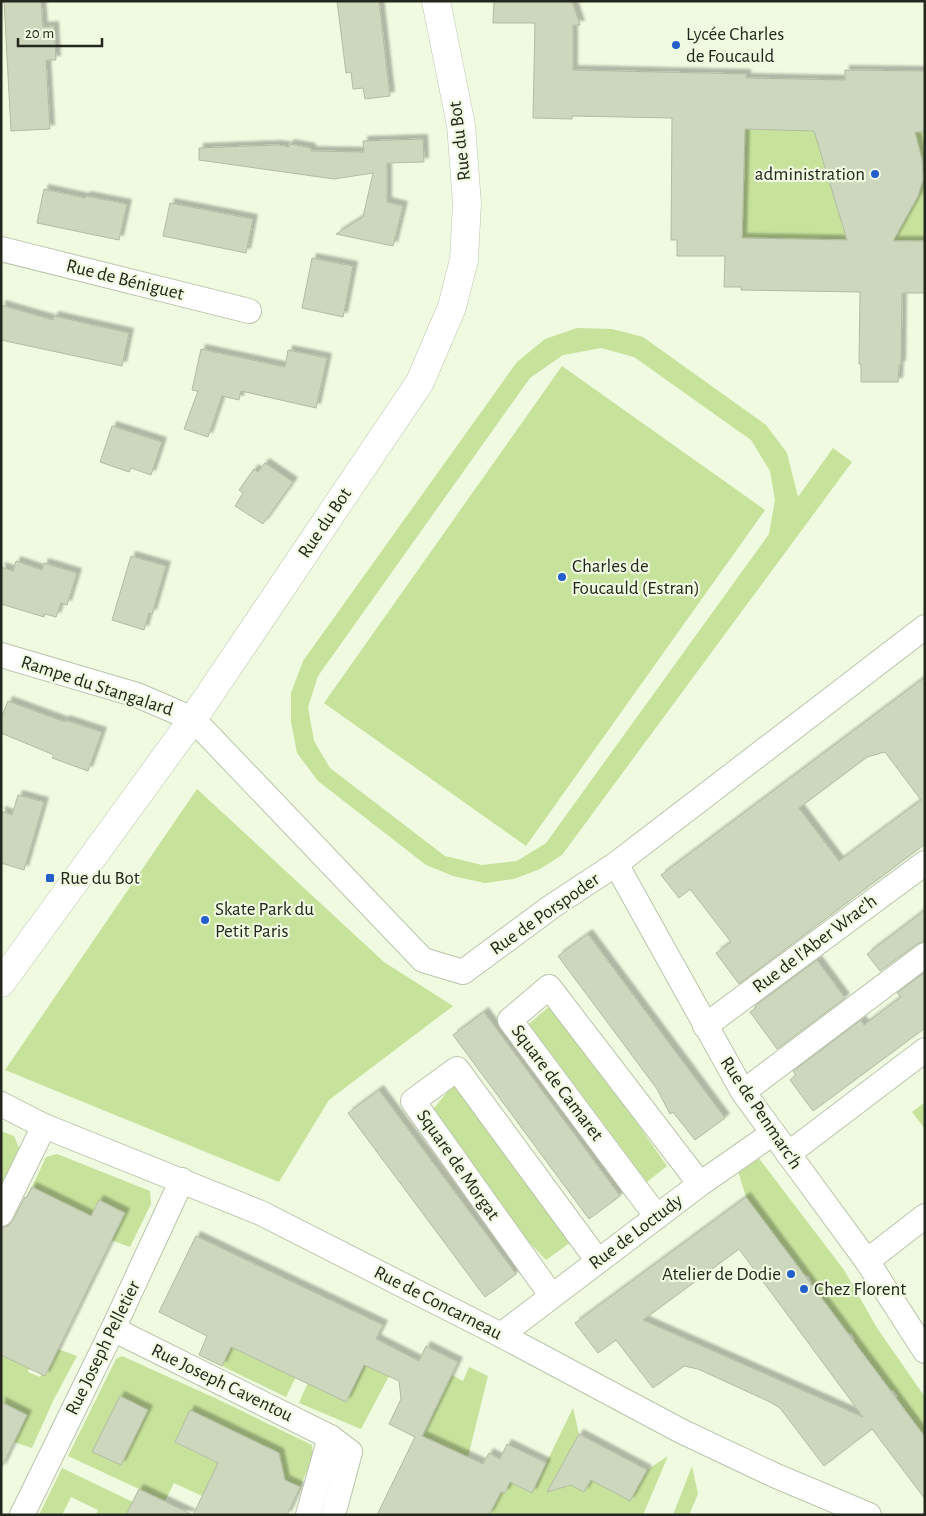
<svg xmlns="http://www.w3.org/2000/svg" width="926" height="1516" font-family="'Alegreya Sans',sans-serif">
	<defs>
		<filter id="shadow"><feDropShadow dx="4.5" dy="-4.5" stdDeviation="1" flood-color="#0004"/></filter>
	</defs>
	<rect width="100%" height="100%" fill="#effae0"/>
	<!-- green -->
	<g fill="#c7e29b" fill-rule="evenodd">
		<path d="M745,129L894,132L898,199L911,209C926,182 925,159 910,132H925V241L742,238Z"/>
		<path d="M577,328L612,329L643,337L766,425L787,453L798,497L833,448L852,462L562,855L540,869L514,879L485,883L453,876L426,865L318,781L297,753L291,722V693L303,661L517,362L545,339ZM601,348L634,357L751,440L770,471L775,500L769,534L546,843L517,861L482,865L445,856L330,768L314,741L308,707L318,676L530,378L563,355Z"/>
		<path d="M562,366L765,510L526,846L324,703Z"/>
		<path d="M197,789L384,962L453,1006L329,1100L279,1182L5,1070Z"/>
		<path d="M553,1003L667,1166L647,1182L529,1024Z"/>
		<path d="M458,1079L571,1242L546,1260L525,1238L430,1113Z"/>
		<path d="M925,1102V1129L912,1112Z"/>
		<path d="M1,1131L14,1136L19,1148L2,1185Z"/>
		<path d="M57,1154L150,1191L151,1204L130,1247L111,1240L125,1213L99,1200L91,1216L80,1210L74,1222L28,1372L40,1377L42,1374L46,1375L58,1349L77,1356L54,1399L32,1448L14,1442L27,1415L1,1403V1311L54,1198L32,1187L46,1157Z"/>
		<path d="M758,1157L844,1270L877,1328L925,1397V1437L896,1398L898,1396L893,1390L891,1391L854,1341L855,1339L851,1333L849,1334L811,1283L812,1282L808,1275L806,1276L746,1197L738,1171Z"/>
		<path d="M249,1329L239,1351L270,1366L282,1341L314,1340L286,1397L222,1366L233,1344Z"/>
		<path d="M122,1356L215,1398L312,1445L313,1456L300,1487L280,1478L273,1458L276,1451L244,1436L235,1454L202,1496L174,1483L165,1501L68,1456L116,1359ZM120,1396L147,1410L120,1465L93,1452ZM190,1410L217,1423L201,1455L175,1442Z"/>
		<path d="M364,1364L389,1376L361,1429L299,1403L309,1380L315,1387L346,1402Z"/>
		<path d="M469,1367L488,1376L468,1457L421,1440L452,1375L463,1381Z"/>
		<path d="M573,1408L579,1434L556,1477L584,1492L591,1480L630,1501L647,1470L668,1456L643,1515H453L494,1506L501,1492L505,1493L510,1482L532,1492Z"/>
		<path d="M692,1466L698,1494L689,1515H673Z"/>
		<path d="M62,1468L133,1502L129,1515H96L98,1510L71,1497L62,1515H39Z"/>
	</g>
	<!-- building -->
	<g fill="#cdd7be" stroke="#b1bba2" fill-rule="evenodd" filter="url(#shadow)">
		<path d="M4,1H41L43,27L54,26L56,60H46L50,129L11,131Z"/>
		<path d="M337,1H379L390,96L365,99L363,88L353,89L351,72L346,73Z"/>
		<path d="M494,1H572L580,25H573V70L746,74V78L845,80V70L925,71V132H915L922,160L923,179L918,196L893,241H925V293H902L901,365H899L898,382H861V364H859L860,292L741,290V287H724L725,256H677V240H671L672,118L572,116V119L533,118L535,23H493ZM745,129L814,131L847,240L742,238Z"/>
		<path d="M423,139L424,162L387,163V202L403,206L393,246L336,234L363,217L373,173L334,179L199,160V148L277,145L289,147V144L311,148V151L364,152L363,141Z"/>
		<path d="M44,189L85,198L86,196L127,204L119,240L37,223Z"/>
		<path d="M170,203L253,219L246,253L163,236Z"/>
		<path d="M312,258L353,266L343,317L302,308Z"/>
		<path d="M1,305L53,320L54,316L129,333L122,366L1,340Z"/>
		<path d="M201,349L285,367L288,350L327,358L316,408L241,391L239,400L222,396L208,437L184,429L198,391L192,390Z"/>
		<path d="M112,426L162,442L151,475L131,468L129,472L100,462Z"/>
		<path d="M265,463L293,482L263,524L235,506L243,493L239,490L254,469L258,472Z"/>
		<path d="M131,556L166,566L152,614L149,613L144,630L112,620Z"/>
		<path d="M16,561L42,570L44,563L77,573L67,605L61,603L56,617L45,614L44,617L1,604V567L13,571Z"/>
		<path d="M925,677V844L739,984L716,953L731,942L690,889L679,898L661,875ZM885,752L921,800L839,861L799,808L867,757Z"/>
		<path d="M8,701L65,722V720L102,732L88,771L52,758L54,755L1,733V718Z"/>
		<path d="M18,795L44,802L24,870L1,863V811L12,815Z"/>
		<path d="M925,910V941L917,944L880,971L867,954Z"/>
		<path d="M588,934L725,1118L695,1140L673,1112L670,1114L657,1089L558,956Z"/>
		<path d="M817,960L845,998L777,1049L750,1012L756,1008L755,1006Z"/>
		<path d="M925,972V1028L813,1111L790,1080L796,1075L793,1071L861,1020L864,1025L901,997L897,993Z"/>
		<path d="M484,1012L620,1196L589,1219L453,1035Z"/>
		<path d="M379,1090L516,1274L485,1297L348,1113Z"/>
		<path d="M32,1187L91,1216L99,1200L125,1213L45,1376L1,1355V1228L8,1226L13,1220L25,1197L26,1198Z"/>
		<path d="M746,1197L925,1437V1499L872,1429L824,1466L780,1408L770,1402L698,1369L684,1366L653,1388L616,1340L598,1353L575,1323ZM739,1249L863,1417L643,1320Z"/>
		<path d="M196,1236L383,1325L376,1339L419,1361L426,1346L458,1362L422,1436L483,1464L489,1453L500,1459L507,1444L546,1463L532,1493L510,1482L505,1493L501,1492L489,1515H377L415,1437L389,1424L401,1399L399,1381L364,1365L346,1402L231,1347L222,1366L199,1355L207,1336L159,1312Z"/>
		<path d="M120,1396L148,1410L121,1465L92,1452Z"/>
		<path d="M1,1402L27,1415L1,1469Z"/>
		<path d="M190,1410L279,1453L285,1480L300,1487L287,1515H126L139,1489L193,1515L218,1463L175,1442Z"/>
		<path d="M579,1434L647,1470L630,1501L591,1480L584,1492L571,1485L547,1492Z"/>
	</g>
	<g fill="none" stroke-linecap="round" stroke-linejoin="round">
		<!-- street casing -->
		<g stroke="#bac5ac" stroke-width="26">
			<g id="street">
				<path d="M1,249L249,311"/>
				<path d="M1,655L137,695L193,719L423,960L463,972L551,907L616,864L925,627"/>
				<path d="M616,864L743,1092L867,1261L925,1351"/>
				<path d="M705,1026L925,863"/>
				<path d="M743,1092L925,955"/>
				<path d="M1,1104L44,1126L261,1213L501,1335L681,1431L774,1475L869,1515"/>
				<path d="M788,1154L925,1050"/>
				<path d="M1,1214L44,1126"/>
				<path d="M657,1217L510,1020L549,987L700,1184"/>
				<path d="M867,1261L925,1216"/>
				<path d="M551,1295L413,1101L457,1069L598,1261"/>
				<path d="M113,1329L330,1437L350,1452L333,1515"/>
				<path d="M501,1335L700,1184L773,1133"/>
				<path d="M22,1515L113,1329L182,1180"/>
				<path d="M308,1515L330,1437"/>
			</g>
		</g>
		<!-- secondary casing -->
		<g stroke="#bac5ac" stroke-width="29">
			<path id="secondary" d="M1,983L193,719L420,382L452,307L464,260L467,203L461,125L436,1"/>
		</g>
		<!-- street -->
		<use href="#street" stroke="#fff" stroke-width="24"/>
		<!-- secondary -->
		<use href="#secondary" stroke="#fff" stroke-width="28"/>
	</g>
	<!-- markers -->
	<g fill="#225fcb" stroke="#effae0" stroke-width="2">
		<circle cx="676" cy="45" r="5"/>
		<circle cx="875" cy="174" r="5"/>
		<circle cx="562" cy="577" r="5"/>
		<rect x="45" y="873" width="10" height="10" rx="2.5"/>
		<circle cx="205" cy="920" r="5"/>
		<circle cx="791" cy="1274" r="5"/>
		<circle cx="804" cy="1289" r="5"/>
	</g>
	<g text-anchor="middle" dominant-baseline="central" stroke-width="4.5" stroke-linejoin="round" paint-order="stroke">
		<!-- poi labels -->
		<g font-size="19" fill="#23271d" stroke="#effae0" text-anchor="start">
			<text x="686" y="34">Lycée Charles<tspan x="686" dy="22">de Foucauld</tspan></text>
			<text x="865" y="174" text-anchor="end">administration</text>
			<text x="572" y="566">Charles de<tspan x="572" dy="22">Foucauld (Estran)</tspan></text>
			<text x="60" y="878">Rue du Bot</text>
			<text x="215" y="909">Skate Park du<tspan x="215" dy="22">Petit Paris</tspan></text>
			<text x="781" y="1274" text-anchor="end">Atelier de Dodie</text>
			<text x="814" y="1289">Chez Florent</text>
		</g>
		<!-- street labels -->
		<g font-size="19" fill="#23271d" stroke="#effae0">
			<text transform="translate(460 141) rotate(-97)">Rue du Bot</text>
			<text transform="translate(125 280) rotate(14)">Rue de Béniguet</text>
			<text transform="translate(325 523) rotate(-56)">Rue du Bot</text>
			<text transform="translate(97 686) rotate(18)">Rampe du Stangalard</text>
			<text transform="translate(545 914) rotate(-35)">Rue de Porspoder</text>
			<text transform="translate(815 944) rotate(-37)">Rue de l'Aber Wrac'h</text>
			<text transform="translate(557 1083) rotate(53)">Square de Camaret</text>
			<text transform="translate(761 1113) rotate(56)">Rue de Penmarc'h</text>
			<text transform="translate(458 1165) rotate(55)">Square de Morgat</text>
			<text transform="translate(636 1232) rotate(-37)">Rue de Loctudy</text>
			<text transform="translate(438 1303) rotate(27)">Rue de Concarneau</text>
			<text transform="translate(103 1348) rotate(-64)">Rue Joseph Pelletier</text>
			<text transform="translate(222 1383) rotate(26)">Rue Joseph Caventou</text>
		</g>
	</g>
	<!-- border -->
	<rect width="926" height="1516" fill="none" stroke="#23271d" stroke-width="5"/>
	<!-- scale -->
	<path d="M18 38v8h84v-8" fill="none" stroke="#23271d" stroke-width="2.5"/>
	<text x="25" y="38" font-size="15" fill="#23271d" stroke="#effae0" stroke-width="4" paint-order="stroke">20 m</text>
</svg>
